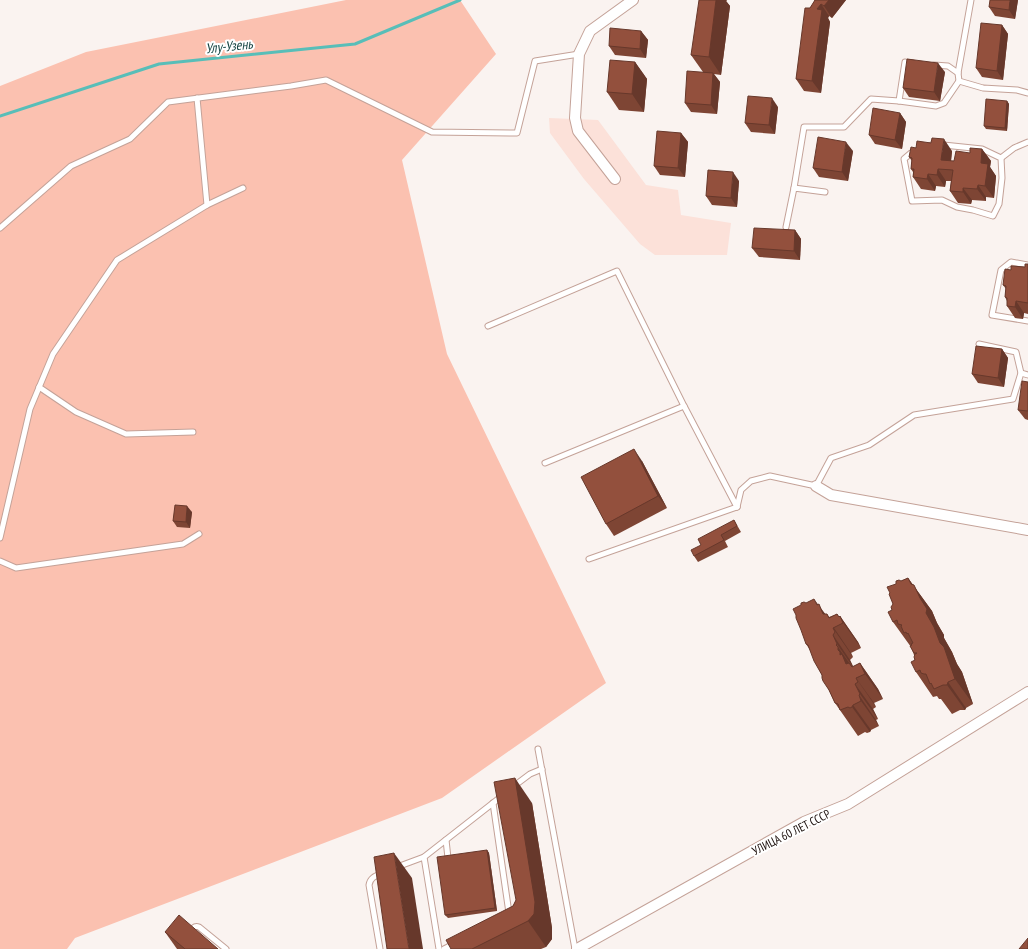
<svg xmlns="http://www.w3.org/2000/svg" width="1028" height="949" font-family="'PT Sans Narrow',sans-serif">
	<rect width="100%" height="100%" fill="#faf3f0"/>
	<!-- built -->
	<path fill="#fce1d9" d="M549,118L598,120L646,185L678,190L681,215L731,223L727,255H655L640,244L584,179L550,133Z"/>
	<!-- green -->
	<path fill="#fbc1b0" d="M346,0H460L496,54L402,160L447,354L606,683L442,798L75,938L67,949H0V86L86,52Z"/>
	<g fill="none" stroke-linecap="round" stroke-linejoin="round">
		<!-- stream -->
		<path stroke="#58beb8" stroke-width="3" d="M0,116L159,64L355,44L460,0"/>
		<!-- lane casing -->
		<g stroke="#c4a298" stroke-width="7">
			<g id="lane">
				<path d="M971,0L958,73L959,81L983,88L1017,90L1028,93"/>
				<path d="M913,63L905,62L899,101L936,106L944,103L959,81"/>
				<path d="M934,65L948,66L958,73"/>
				<path d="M934,144L982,149L1001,158L1002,178L999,204L993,216L973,210L957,207L942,200L912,201L904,159L911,153Z"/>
				<path d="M1001,158L1014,148L1028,142"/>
				<path d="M794,188L804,127H844L871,99L899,101"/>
				<path d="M207,205L243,188"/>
				<path d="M786,227L794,188L825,192"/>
				<path d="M0,228L71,166L130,139L168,102L291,86L326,80L432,132L517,133L535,61L579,54"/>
				<path d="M1028,265L1011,262L1001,270L992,315L1028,321"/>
				<path d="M488,326L617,271L684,406L737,507"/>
				<path d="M979,344L1016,352L1021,373L1028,375"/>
				<path d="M39,387L76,412L126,434L193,432"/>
				<path d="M545,463L684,406"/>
				<path d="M737,507L741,490L751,481L770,476L816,486L831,458L869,445L914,415L1013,399L1021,373"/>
				<path d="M0,538L30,409L53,354L117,260L207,205L197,98"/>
				<path d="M589,559L737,507"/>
				<path d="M0,561L16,568L183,544L199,534"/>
				<path d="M538,749L575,949"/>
				<path d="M514,786L530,774L542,769"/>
				<path d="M493,803L509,913"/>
				<path d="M446,840L448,858"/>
				<path d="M397,867L424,857"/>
				<path d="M190,933C192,929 194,925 199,927L226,949"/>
				<path d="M380,949L369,885C370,878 375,876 382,873"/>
				<path d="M439,949L424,857L502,796"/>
				<path d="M444,949L454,944"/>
			</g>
		</g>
		<!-- street casing -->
		<g stroke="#c4a298" stroke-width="12">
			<g id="street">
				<path d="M615,179L578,131L575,118L579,54L590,31L633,0"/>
				<path d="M816,486L831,495L1028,530"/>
				<path d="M577,949L804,822L848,804L1028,692"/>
			</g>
		</g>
		<!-- lane -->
		<use href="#lane" stroke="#fff" stroke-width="5"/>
		<!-- street -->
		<use href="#street" stroke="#fff" stroke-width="10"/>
	</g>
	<!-- wall -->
	<g fill="#7e4534">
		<path d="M716,0H727L726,1L730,6L721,75L714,74L720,82L717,114L691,112L685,103L703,72L691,55Z"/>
		<path d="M814,0H846L832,18L829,16L828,18L830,22L821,93L804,91L796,79L810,8L815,1Z"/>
		<path d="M1018,0L1015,19L995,16L989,7Z"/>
		<path d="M1002,25L1008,34L1003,80L982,77L976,68Z"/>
		<path d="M641,31L648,40L646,58L615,55L609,46Z"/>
		<path d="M635,62L647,79L644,112L619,110L607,92Z"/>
		<path d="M945,72L940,101L909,97L903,88Z"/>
		<path d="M1007,101L1009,104L1007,131L986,129L984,126Z"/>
		<path d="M778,107L775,134L751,132L745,123Z"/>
		<path d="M900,113L906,122L902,149L875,144L869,135Z"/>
		<path d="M681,133L688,142L685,177L660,175L654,166Z"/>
		<path d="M982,149L991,161L990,167L996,176L994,198L986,197V201L972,200L971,204L958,203L950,191L951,181H946L945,187L936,186L935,191L921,189L913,177V172L911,169L912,161L909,157L952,151L951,161H954L970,153Z"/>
		<path d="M853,151L848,181L819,177L813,168Z"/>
		<path d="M739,181L737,207L712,205L706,196Z"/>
		<path d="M795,230L801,239L800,260L759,257L752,248Z"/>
		<path d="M1028,264V314L1024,313L1023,319L1015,318L1007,306V301L1005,297L1006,289L1003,285L1011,270L1025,267Z"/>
		<path d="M1002,349L1008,358L1004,387L978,383L972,374Z"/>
		<path d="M1028,382V420L1025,419L1018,410Z"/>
		<path d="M642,461L667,508L614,536L606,524Z"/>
		<path d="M192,512L190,528L177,527L173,521Z"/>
		<path d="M734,520L741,532L725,541L728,547L698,562L694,556Z"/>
		<path d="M908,578L932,611L937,623L944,635V638L952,652L957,664L962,672L973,704L966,708L965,710H960L952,714L941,699H939L937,696L933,697L916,672L914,655L911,647L893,622L892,610L893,604L890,593L901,581Z"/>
		<path d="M806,603L818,605L825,614H827L829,617L837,614L839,617L840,616L858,642L861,648L851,653L853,657L850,660L853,667L860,663L878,689L883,699L874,703L876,707L873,709L878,719L876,720L879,726L871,730L870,732L867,733L865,732L858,736L835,703L810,650L806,644Z"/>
		<path d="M532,803L552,928V939L546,947L541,949H451L513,906L516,900Z"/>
		<path d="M487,850L489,853L497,911L448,918L445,915Z"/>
		<path d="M165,932L218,949H177Z"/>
	</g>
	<!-- shaded-wall -->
	<g fill="#67382b">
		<path d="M716,0H727L726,1L730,6L721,75L709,57Z"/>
		<path d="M829,0H846L832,18L824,6Z"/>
		<path d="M1010,0H1018L1015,19L1009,10Z"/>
		<path d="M821,4L829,16L828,18L830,22L821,93L812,81L817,9Z"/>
		<path d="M1002,25L1008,34L1003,80L997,71Z"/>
		<path d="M641,31L648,40L646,58L640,49Z"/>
		<path d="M635,62L647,79L644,112L632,94Z"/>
		<path d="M938,63L945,72L940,101L934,92Z"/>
		<path d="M713,73L720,82L717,114L711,105Z"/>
		<path d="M772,98L778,107L775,134L769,125Z"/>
		<path d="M1007,101L1009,104L1007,131L1005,128Z"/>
		<path d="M900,113L906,122L902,149L895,140Z"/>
		<path d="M681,133L688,142L685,177L678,168Z"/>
		<path d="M944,139L952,151L950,170L941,160Z"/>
		<path d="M846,142L853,151L848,181L842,172Z"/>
		<path d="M982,149L991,161L990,167L996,176L994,198L985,186L981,163Z"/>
		<path d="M938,169L946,181L945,187L937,175Z"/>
		<path d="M733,172L739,181L737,207L731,198Z"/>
		<path d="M928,174L936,186L935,191L927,179Z"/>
		<path d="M978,185L986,197V201L977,189Z"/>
		<path d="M963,188L972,200L971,204L963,192Z"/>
		<path d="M795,230L801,239L800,260L794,251Z"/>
		<path d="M1016,301L1024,313L1023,319L1015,307Z"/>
		<path d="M1002,349L1008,358L1004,387L998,378Z"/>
		<path d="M634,449L642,461L667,508L658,496Z"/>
		<path d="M187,506L192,512L190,528L186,522Z"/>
		<path d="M908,578L932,611L937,623L944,635V638L952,652L957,664L962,672L973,704L955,679L940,643Z"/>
		<path d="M814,599L835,627L834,628L851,653L853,657L817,605Z"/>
		<path d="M837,614L842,621L840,616L858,642L861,648Z"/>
		<path d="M833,635L850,660L855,670L837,644Z"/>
		<path d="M838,647L859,677L856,678L874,703L876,707L840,655L838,650Z"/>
		<path d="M860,663L878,689L883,699L865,674Z"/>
		<path d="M948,682L966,708L965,710L947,685Z"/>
		<path d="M855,684L873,709L878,719L860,694Z"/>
		<path d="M859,695L876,720L879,726L861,701Z"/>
		<path d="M853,705L871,730L870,732L852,707Z"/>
		<path d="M515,778L532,803L552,928V939L546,947L528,921Z"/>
		<path d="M487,850L489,853L497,911L495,908Z"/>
		<path d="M394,853L412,878L423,949H409Z"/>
	</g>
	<!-- building -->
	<g fill="#93503d" stroke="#67382b">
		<path d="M699,0H716L709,57L691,55Z"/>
		<path d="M815,0H829L824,6L821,4L817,9L822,10L812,81L796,79L805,8H810Z"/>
		<path d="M990,0H1010L1009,10L989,7Z"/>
		<path d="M981,23L1002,25L997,71L976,68Z"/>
		<path d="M610,28L641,31L640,49L609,46Z"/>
		<path d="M907,59L938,63L934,92L903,88Z"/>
		<path d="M610,60L635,62L632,94L607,92Z"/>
		<path d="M687,71L713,73L711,105L685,103Z"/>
		<path d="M748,96L772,98L769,125L745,123Z"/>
		<path d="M986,99L1007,101L1005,128L984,126Z"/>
		<path d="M873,108L900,113L895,140L869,135Z"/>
		<path d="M657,131L681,133L678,168L654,166Z"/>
		<path d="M818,137L846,142L842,172L813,168Z"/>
		<path d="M932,138L944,139L941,160L954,161L956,151L970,153V148L982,149L981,163L988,164L985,186L978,185L977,189L963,188V192L950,191L953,170L938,169L937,175L928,174L927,179L913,177L914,169H911L912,158L909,157L911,147L916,148L917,141L931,143Z"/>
		<path d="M708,170L733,172L731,198L706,196Z"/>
		<path d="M754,228L795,230L794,251L752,248Z"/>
		<path d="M1025,264H1028V303L1016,301L1015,307L1007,306V298L1005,297L1006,286L1003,285L1005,269L1011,270V266L1025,267Z"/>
		<path d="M976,346L1002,349L998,378L972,374Z"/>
		<path d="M1022,381L1028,382V411L1018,410Z"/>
		<path d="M634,449L658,496L606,524L581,477Z"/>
		<path d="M175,505L187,506L186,522L173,521Z"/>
		<path d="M734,520L737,526L721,535L724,540L694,556L691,550L701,545L698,539Z"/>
		<path d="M908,578L911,584L914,585L920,598L927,609L926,613L934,627L940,643L944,647L955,679L948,682L947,685H943L934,689L931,683L930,684L926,674H924L921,673L920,670L916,672L911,662L915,660L914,657L915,654L917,653H914L910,646L912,645L911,644L913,643L908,633L907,634L906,632L904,633L901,626L902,625L898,624L897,620L893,622L888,612L892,610L891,607L893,604L889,594L890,593L887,587L896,584V581L899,580L901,581Z"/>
		<path d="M814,599L817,605L819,604L823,614H827L829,618L837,614L839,617L840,616L843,623L833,628L835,632L833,635L837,644L836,645L838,647V650L840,652V655L842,654L846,664L849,663L852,667L860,663L865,674L856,678L858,682L855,684L860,694L859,695L861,701L853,705L852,707L850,708L848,707L840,710L838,704L835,703L829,690L823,681L822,678V675L814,661L808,645L806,644L801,630L796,618V615L793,609L801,605V603L804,602L806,603Z"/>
		<path d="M515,778L535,902L534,914L528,921L472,949H451L446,940L513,906L516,900L494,782Z"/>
		<path d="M487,850L495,908L445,915L437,857Z"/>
		<path d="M394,853L409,949H387L374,857Z"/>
		<path d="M179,915L218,949H185L165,932Z"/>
		<path d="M1028,938V949H1019Z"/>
	</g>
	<g text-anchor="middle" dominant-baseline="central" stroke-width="4" stroke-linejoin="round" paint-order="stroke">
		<!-- street labels -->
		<g font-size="12" fill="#1a0e0b" stroke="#fff">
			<text transform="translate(791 832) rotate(-27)">УЛИЦА 60 ЛЕТ СССР</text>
		</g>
		<!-- water labels -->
		<g font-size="14" font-style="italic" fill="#184644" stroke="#fff">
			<text transform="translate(229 46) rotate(-6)">Улу-Узень</text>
		</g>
	</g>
</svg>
